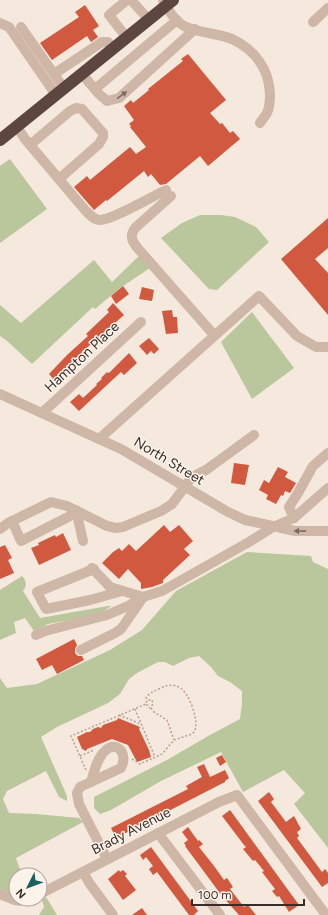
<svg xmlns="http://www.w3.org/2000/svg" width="328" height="915" font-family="Figtree,sans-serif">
	<rect width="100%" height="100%" fill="#f5e8dd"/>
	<!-- green -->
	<g fill="#bac69b">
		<path d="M10,159L47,209L0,243V166Z"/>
		<path d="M200,215H221L235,217L256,227L269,242L217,290L209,289L161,238L182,223Z"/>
		<path d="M140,255L150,268L120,288L95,309L93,307L32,364L6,340L0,336V305L21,323L94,260L112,282Z"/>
		<path d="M252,312L294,368L252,399L221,342Z"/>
		<path d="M247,552L311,556L313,562L328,569V848L294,804L305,793L284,770L243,792L221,752L161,781L111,810L100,814L94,808V797L167,760L210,735L240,719L242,704V691L230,682L218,676L211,667L199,656L189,658L173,666L165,662H158L137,673L129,679L120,694L108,703L57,727L41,737L67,796V801L59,797L46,771L7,791L3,799L9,813L36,814L79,818L83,822L16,858L19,867L24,875H16V896L0,889V678L7,688L37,684L110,650L142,630L176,591Z"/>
		<path d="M22,576C27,582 27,585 23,591L40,618L108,606H111L100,614L48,624L34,631L25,618L14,622L16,633L0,640V590Z"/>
		<path d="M46,897L57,915H39L44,907L42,900Z"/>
	</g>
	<!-- building -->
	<g fill="#d1593f">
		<path d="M85,5L99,26L93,30L98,37L91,42L87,36L52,60L40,43L79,17L75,12Z"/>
		<path d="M188,54L226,100L210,113L220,124L222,123L230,133L233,131L240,139L208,166L200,156L166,184L160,185L151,174L148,177L144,171L107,201L106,200L94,210L74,187L87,176L90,180L130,147L136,154L146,147L130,127L131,126L129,124L134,120L124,106L131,100L133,103L149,90L148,89L183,61L181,59Z"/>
		<path d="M328,218V248L315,259L328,273V315L281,259Z"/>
		<path d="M123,286L129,294L116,304L111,296Z"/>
		<path d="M142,287L154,290L152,301L139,299Z"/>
		<path d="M113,303L124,315L81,353L82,354L54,380L49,374L67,355L88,336L86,334L109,312L107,310Z"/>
		<path d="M172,310L173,317H177L178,333L166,334L162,311Z"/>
		<path d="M149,338L159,349L154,354L151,351L147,355L139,346Z"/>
		<path d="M129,353L137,363L124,375L121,372L79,411L70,402L79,394L83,398L97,385L96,384L102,379L101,378L107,372L108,373L110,372Z"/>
		<path d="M234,463L249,465L245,485L231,483Z"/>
		<path d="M278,467L288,472L285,477L296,483L290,493L285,491L283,496L281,495L276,504L266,499L268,495L259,490L264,480L269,483Z"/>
		<path d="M164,525L170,532L179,525L193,541L184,549L190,555L163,580V583L152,587L141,589V583L128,569L119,579L102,563L113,552L119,548L122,551L129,544L136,551Z"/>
		<path d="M63,533L71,550L39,565L31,548L39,545L38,543L55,535L56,537Z"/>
		<path d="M5,545L12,558L8,560L14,573L0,579V547Z"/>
		<path d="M74,639L77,645L75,649V653L78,656H82L84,660L57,674L52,665L42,670L36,659Z"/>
		<path d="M118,718L140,727L139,729L149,750L151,757L137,762L128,745L112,739L87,749L86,751L82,749L77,737L87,732H90L93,729L98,727L101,728L103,725L117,720Z"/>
		<path d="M222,755L226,762L220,766L216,758Z"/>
		<path d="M204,764L210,777L225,770L229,778L225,781V782L116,838L111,828L188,789L186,786L202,777L197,767Z"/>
		<path d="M269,792L274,799L271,802L286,822L294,816L301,829L297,832L299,836L297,838L322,872L325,869L328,873V883L322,887L258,801Z"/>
		<path d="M230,810L299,905L289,912L279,896L277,897L272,891L275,889L262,872L264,871L255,860L253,861L243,849L246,847L244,845L222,816Z"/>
		<path d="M188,827L198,841L199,840L203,844L199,847L214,866L224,880L227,878L233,887L230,889L244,907L248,905L256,915H239L222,896L185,846H186L184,843L188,840L182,832Z"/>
		<path d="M151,847L198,911L194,915H189L157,872L153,875L149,869L153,866L146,857L143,860L140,855Z"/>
		<path d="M119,870L120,872L123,870L127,874L125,876L136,890L123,900L108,879Z"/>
		<path d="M142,908L147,915H132Z"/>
	</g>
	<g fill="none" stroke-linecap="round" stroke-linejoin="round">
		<!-- path -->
		<g stroke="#bba091" stroke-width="1.5" stroke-dasharray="2 2" stroke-linecap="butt">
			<path d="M151,708L154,712L167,720L174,740"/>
			<path d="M135,709L155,757"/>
			<path d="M119,715L141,724"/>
			<path d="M80,756L94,750"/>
			<path d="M132,759L140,764L162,754L174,740L192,734L195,731C197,722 195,715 192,706C186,690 177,679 159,689C154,691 149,693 146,698L147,700L146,704L150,708L153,704L152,700H147"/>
			<path d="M86,770L71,736L146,704"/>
		</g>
		<!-- minor -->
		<g stroke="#ceb7a7" stroke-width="10">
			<path d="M131,0L149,20"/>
			<path d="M163,0C167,9 175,21 184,26C198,33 217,33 232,39C255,50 269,69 270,94C270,100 270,107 267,113C266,116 262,119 260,123"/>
			<path d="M313,22L328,8"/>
			<path d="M0,23L9,27L56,95"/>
			<path d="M21,27L54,74"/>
			<path d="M127,38L109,15L127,0"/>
			<path d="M82,74L99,94L107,101L119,98L195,29"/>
			<path d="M64,89L54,74L102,42H108L113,49"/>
			<path d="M95,89L177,20"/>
			<path d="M17,127L25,139L85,210C89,214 94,220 100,220C112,220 153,196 166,190"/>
			<path d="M30,145L70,111L76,108L82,109L103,133V137L99,144L59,179"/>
			<path d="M171,196L135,228C128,238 134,244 141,252L214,335"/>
			<path d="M0,394L121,449L228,512L245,520L295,531H328"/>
			<path d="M42,413L141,322"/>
			<path d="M99,439L259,296L297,336L316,347H328"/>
			<path d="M294,518L289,507L298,493L313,466L328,453"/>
			<path d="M12,521L21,541L70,516L76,510L83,541"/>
			<path d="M0,529L8,523L51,502L67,506L107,526L116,528L123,527L161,511L172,504L192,477L206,470L254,435"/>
			<path d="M92,568L110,587L143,597L162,591L249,542L273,527L294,518L328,488"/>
			<path d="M94,569L37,592L46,609L90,600L122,591"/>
			<path d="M36,635L45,631L107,615L128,606L143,597"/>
			<path d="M81,650L115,633L121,629L142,599"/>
			<path d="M91,782C94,772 97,758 105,751C115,740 129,752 121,768L80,787L77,793L79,804L107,859"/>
			<path d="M158,833L220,915"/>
			<path d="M83,872L90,884L113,915"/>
			<path d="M0,894C14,900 17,903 32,899"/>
			<path d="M40,894L219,802L237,795L326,915"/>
		</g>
		<!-- highway -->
		<path stroke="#5c463f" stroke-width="12" d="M0,140L173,0"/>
	</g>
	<!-- one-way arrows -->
	<defs><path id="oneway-solid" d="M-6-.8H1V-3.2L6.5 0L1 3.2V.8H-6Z"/></defs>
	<g fill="#7d6b62">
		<use href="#oneway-solid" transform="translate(122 95) rotate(-36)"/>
		<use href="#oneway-solid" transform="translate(300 531) rotate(-179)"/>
	</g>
	<g text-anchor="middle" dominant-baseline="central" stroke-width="3" stroke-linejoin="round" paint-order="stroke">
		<!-- street labels -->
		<g font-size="14" fill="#3a2d29" stroke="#fcf3ea">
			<text transform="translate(82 357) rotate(-43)">Hampton Place</text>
			<text transform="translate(169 461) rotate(31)">North Street</text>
			<text transform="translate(131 831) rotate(-27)">Brady Avenue</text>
		</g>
	</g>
	<!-- north arrow -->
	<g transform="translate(28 887) rotate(228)"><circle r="19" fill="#fcf3ea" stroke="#aea49d"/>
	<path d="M0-3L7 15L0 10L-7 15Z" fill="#196060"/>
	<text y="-6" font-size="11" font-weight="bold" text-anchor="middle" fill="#3a2d29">N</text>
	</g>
	<!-- scale -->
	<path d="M192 899v6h112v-6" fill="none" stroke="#3a2d29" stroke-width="2"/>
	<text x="198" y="899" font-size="12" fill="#3a2d29" stroke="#fcf3ea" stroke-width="3" paint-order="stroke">100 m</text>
</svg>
